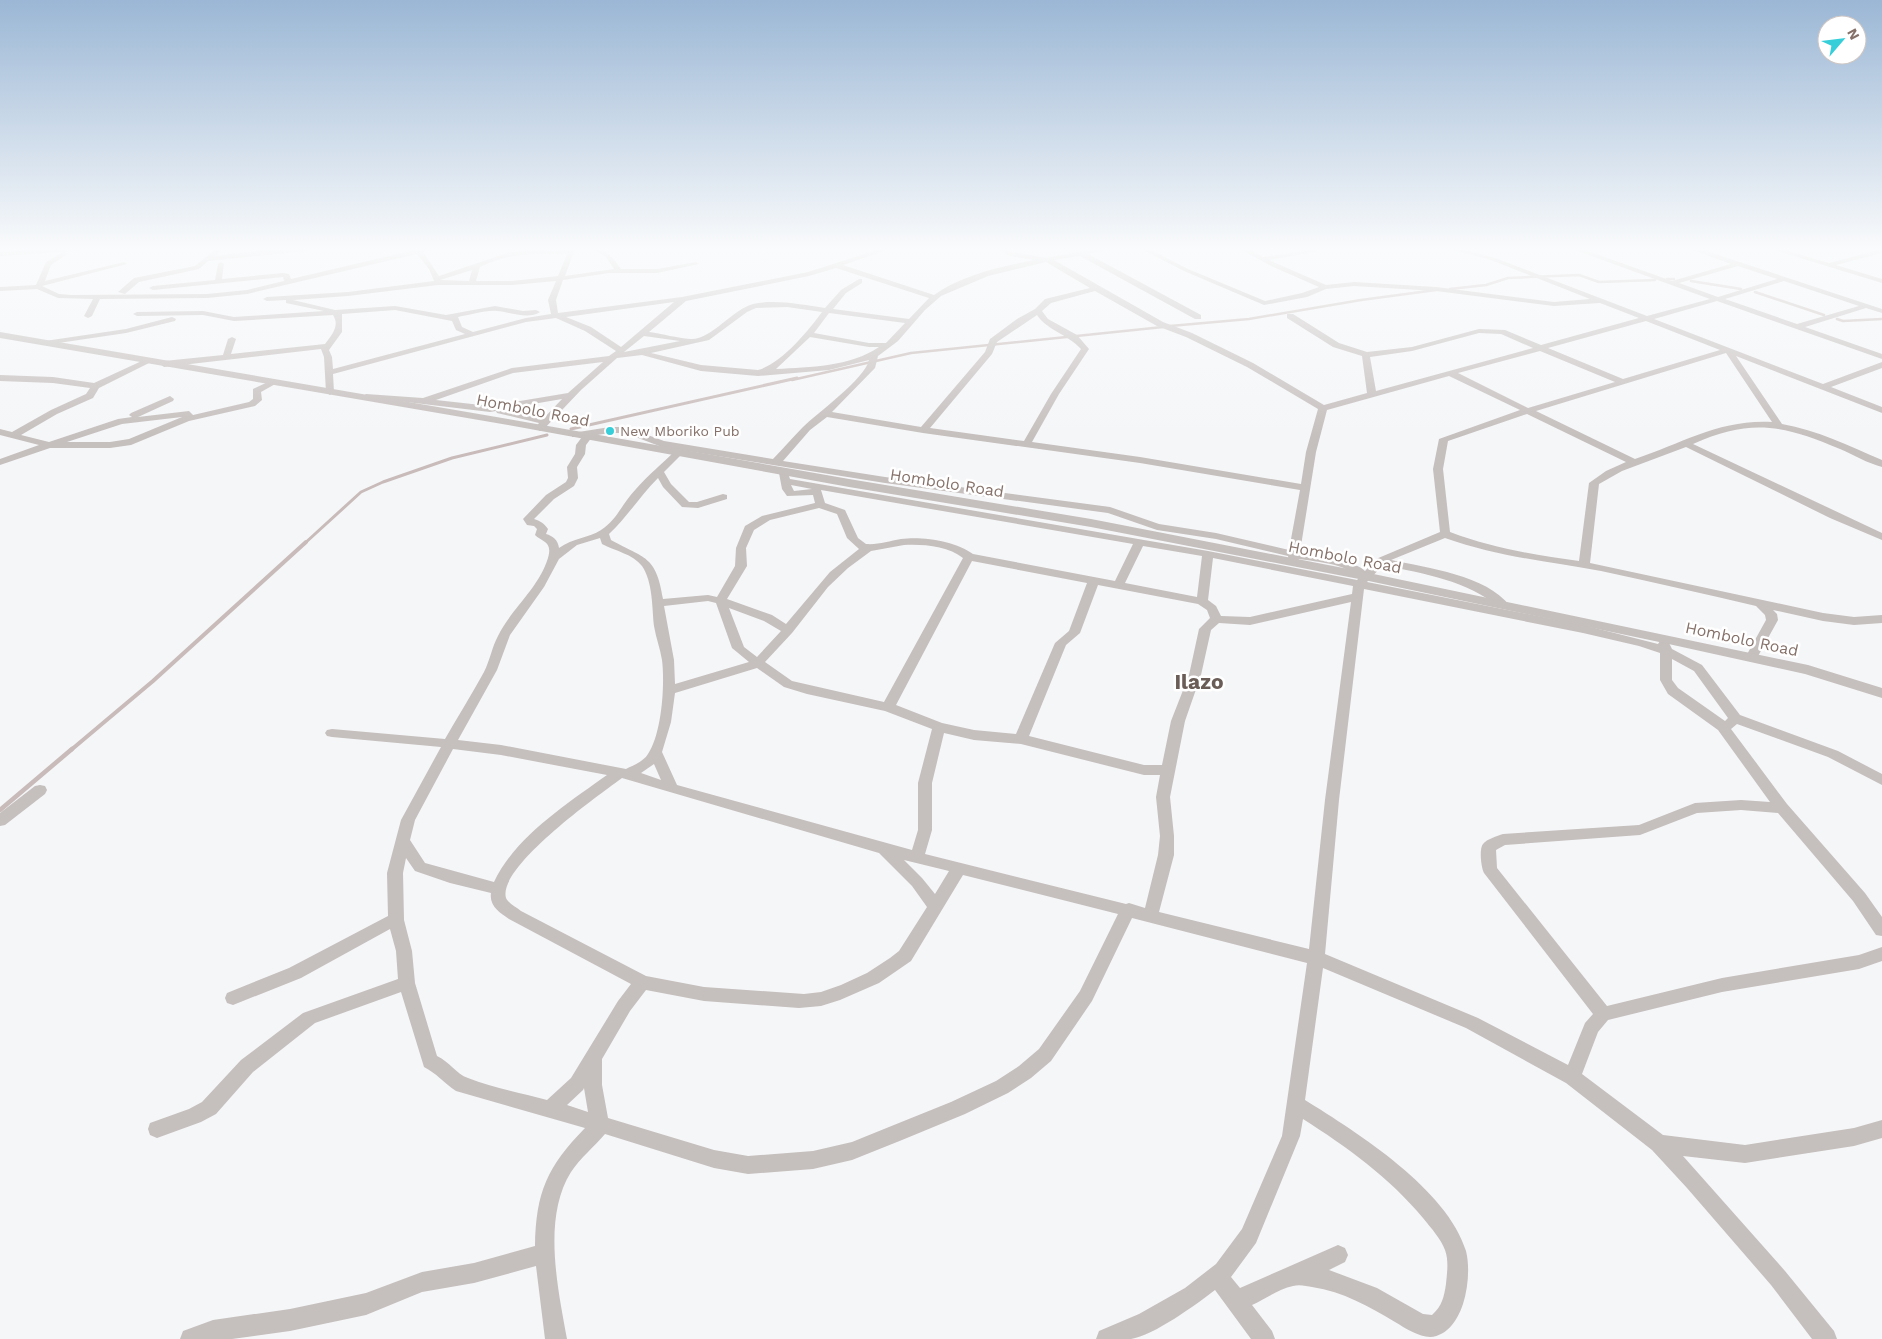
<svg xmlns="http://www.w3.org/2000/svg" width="1882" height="1339" font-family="'Work Sans',sans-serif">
	<rect width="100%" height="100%" fill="#f5f6f8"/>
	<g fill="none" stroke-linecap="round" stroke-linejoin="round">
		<!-- stream-far3 -->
		<g stroke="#c8bbb9" stroke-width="2.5">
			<path d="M1667,279H1674"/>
			<path d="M1691,281L1741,289"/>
			<path d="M1450,289L1486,285L1508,278L1579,275L1599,282L1655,280"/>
			<path d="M1755,292L1824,315"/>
			<path d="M1837,319L1843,321L1882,319"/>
			<path d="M1170,326L1249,319L1361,300L1436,290"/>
			<path d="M792,380L911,353L1163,327"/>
		</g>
		<!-- stream-far2 -->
		<g stroke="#c8bbb9" stroke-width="3">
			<path d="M571,429L797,378"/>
			<path d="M304,544L361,492L383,482L452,458L547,435"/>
		</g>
		<!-- stream-far1 -->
		<path stroke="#c8bbb9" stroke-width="4" d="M71,750L153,681L306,542"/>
		<!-- stream -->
		<path stroke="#c8bbb9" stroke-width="4.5" d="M0,810L72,749"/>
		<!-- minor -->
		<g fill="#c5bfbd" fill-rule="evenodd">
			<path d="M49,249H87L65,252L67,254L66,255L51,265L45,281L124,262L127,264L42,286L59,294L71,295L207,294L247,290L284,281L283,277L153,290L149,288L153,286L215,280L218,264L221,262L224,264L222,279L283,273L289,274L291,279L419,249H433L423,252L439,276L510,252L575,249L565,276L614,269L606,257L593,249C607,249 613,258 621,269H657L696,262L699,264L657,273H609L563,280L556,300L558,313L682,297L808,272L880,249H890L843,265L934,295C962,275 1000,267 1034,260L1010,256L998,249L1046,258L1095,249H1110L1088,254L1201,315V319H1195L1080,256L1054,260L1163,322L1192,333L1253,363L1324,405L1367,393L1362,356L1333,347L1287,318V314H1293L1339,343L1367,352L1412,347L1479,329L1505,330L1541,345L1639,318L1600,303L1554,306L1436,291L1354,286L1326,289L1307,297L1264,305L1184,271L1141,249H1149L1188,269L1265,301L1302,293L1319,287L1271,266L1240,249H1248L1263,257L1318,249L1315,252L1269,260L1326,285L1354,282L1436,287L1554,302L1590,299L1491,260L1449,249H1461L1495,258L1647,316L1710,299L1572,249H1582L1672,281L1731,264L1690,249H1700L1882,309V313L1866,308L1805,327L1882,354V359L1717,301L1654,319L1823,384L1882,362V368L1831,387L1882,407V413L1736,356L1782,424C1817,430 1849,446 1882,460V467C1867,463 1854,455 1840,449C1783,425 1751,418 1693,444L1882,533V540L1830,518L1686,447L1622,471L1599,484L1590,563L1823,613L1854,617L1882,615V623L1854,625L1823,621L1773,610L1777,614L1778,620L1757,658L1751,662L1745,658L1766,620L1765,615L1756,606C1705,594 1653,582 1601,571C1546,561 1499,557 1445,538L1391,560C1428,568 1486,575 1510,606L1508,608H1500C1467,580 1424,574 1383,565L1367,582L1583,625L1658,644L1660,641H1668L1672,649L1702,665L1740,715L1838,751L1882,774V785L1828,757L1737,724L1731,729L1787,804L1865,893L1882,917V936L1876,935L1853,901L1778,813L1741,810L1697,813L1640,835L1505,845L1496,850L1497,868L1607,1006L1722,978L1859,955L1882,947V961L1859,969L1722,992L1608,1020L1598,1032L1582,1074L1663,1135L1745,1145L1854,1128L1882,1120V1138L1854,1146L1745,1163L1683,1156L1785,1271L1834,1331L1837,1339H1812L1771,1285L1687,1188L1652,1150L1566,1083L1466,1028L1323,968L1305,1100C1358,1133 1447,1189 1466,1251C1470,1267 1468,1288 1463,1304C1458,1319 1448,1336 1430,1337C1419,1337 1405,1328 1395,1322C1368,1306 1344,1292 1312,1287C1307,1286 1299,1284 1293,1286C1279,1289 1265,1299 1252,1305L1272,1331L1275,1339H1251L1215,1290C1197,1304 1153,1336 1131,1339C1120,1339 1108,1339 1096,1339L1099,1331L1139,1314L1185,1288L1216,1264L1242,1229L1282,1136L1307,963L1132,918L1092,1001L1051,1061L1031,1078L1008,1093L965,1114L902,1140L852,1160L813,1169L748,1174L714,1168L605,1134C594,1147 580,1158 571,1172C542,1218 558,1289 567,1339H545L536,1266L474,1283L422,1292L366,1315L290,1331L232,1339H180L183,1331L213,1320L290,1309L366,1293L422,1272L474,1263L535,1246C536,1192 547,1167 585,1128L456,1091C444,1083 436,1073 424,1067L401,992L315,1023L253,1072L216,1114L201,1122L157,1138L150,1135L148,1129L150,1123L189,1109L202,1102L241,1060L303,1013L398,979L396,951L390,929L301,978L233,1005L227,1003L225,998L227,993L289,968L388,916L387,873L401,820L441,747L332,737L327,736L325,733L327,730L332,729L445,739C458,716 472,694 484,672C490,660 492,647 498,636C511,609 539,588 548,558C553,541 542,542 535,535L537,529L534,526L527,525L523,519L546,495L566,482L568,478L567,467L575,454L576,445L582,437H572V433L610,427H626L664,441L773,459C783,449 792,438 802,428C817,413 865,379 869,360L829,370L758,376L701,371L642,355L617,358L581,390L543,430L540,431L535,428L539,423L497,413L496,411L490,412L398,401L366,400L362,397L366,394L423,398L512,368L609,356L616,351L585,331L556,318L526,322L333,374L334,392L330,395L326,392L324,357L321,349L164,367L160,364L164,361L223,355L228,339L232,337L236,339L231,354L325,344C332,335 340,326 333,315L234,321L203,315L137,316L133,314L137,312L203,311L234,317L324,311L286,303V300L267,301L263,299L267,297L348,292L434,281L429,269L417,254L247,294L207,298L100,299L92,316L88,318L84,316L93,299L58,298L37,289L0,291V287L36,285L46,262L63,252L0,256V252ZM535,254H567L558,276L512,281H476L480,267C498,258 515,255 535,254ZM1046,262L1090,288L1045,299L1035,309L1017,319L990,339L985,352L921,427L832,412L875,368L878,356L898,341L925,310L941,296L988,276ZM1738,266L1777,279L1718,297L1679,283ZM836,268L929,298L909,319L833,309L846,293L862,283V279H859L841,290L825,308C803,305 776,299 753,304C733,309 710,341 690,339C677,338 663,334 649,332L686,301L809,276ZM472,270L469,281L440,280ZM556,281L548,300L551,314L526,318L473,332L462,327L458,317C470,315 485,310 497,311C510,312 528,320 540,312L536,310L523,311L495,306L446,315L395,306L335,310L293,300L348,296L438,285H512ZM1784,281L1859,306L1797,324L1725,299ZM1095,291L1157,326L1186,337L1247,367L1318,409L1306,452L1301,484L1140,457L1032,442L1059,394L1089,349L1077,335L1048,319L1042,311L1051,303ZM674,302L621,347L591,327L566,317ZM787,307L822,312C808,331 781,364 758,370L701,365L651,353L709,340L747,312L756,308ZM395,310L452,321L456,330L465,334L333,369L332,357L329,350L342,332V314ZM829,313L905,323L886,343H869L814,333ZM1037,315C1047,330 1067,334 1081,349L1051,394L1024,441L930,428L992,354L997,342ZM1646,321L1720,350L1623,379L1548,348ZM1479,333L1501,334L1533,348L1376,391L1370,357L1412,351ZM644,336L680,341L624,352ZM810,337L869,347H879C850,367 810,367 776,369ZM1540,351L1615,382L1528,408L1458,373ZM1726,353L1772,422C1720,419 1683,443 1635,459L1536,411ZM603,362L568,393L490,406L436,400L513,373ZM1449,376L1520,410L1439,439L1433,469L1440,532L1376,559L1365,571C1353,559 1317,556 1300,552L1316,452L1327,410ZM562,399L543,419L504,409ZM1527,414L1626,462L1606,471L1589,483L1579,561C1535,555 1492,548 1450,532L1443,469L1448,441ZM827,417L923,433L1140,463L1300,490L1289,550L1216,533L1159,524L1110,507L885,477L783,461L810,430ZM610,433H625L662,447L885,483L1108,513L1157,530L1216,539L1288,556L1289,562H1297L1299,559C1318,562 1345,563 1359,578L1357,580L1208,551L790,479L787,471L784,470L779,473L782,489L787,496L813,495L815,503L762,516L745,526L736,548L735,566L717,597L708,595L663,599C656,555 645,559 611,540L609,534C628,516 640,496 658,478L663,487L682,507L698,508L727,499V495L723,494L697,502H689L671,484L664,472L681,455V451H675C662,464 648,475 636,489C623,502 617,520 601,530C589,538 573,538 559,548C558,540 553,536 546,534L548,529C544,523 540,521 534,519L554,499L574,486L578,478L577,467L585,454L586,445L592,437L591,436ZM791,485L812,489L794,491ZM821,490L1133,544L1115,581L973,554C956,541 922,536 901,539C889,541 878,545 866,544L858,538L845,510L825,503ZM819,508L837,514L847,538L859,549L830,572L786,624L772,615L727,599L747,566L746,548L754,530L770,520ZM600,538L602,544C615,551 633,554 642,566C653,582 652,608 654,626C656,638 660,648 662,660C665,684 662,733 648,754C644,761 634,765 626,769L501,745L458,740L497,670L510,635L544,587L559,559L577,545ZM904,545C923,544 948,546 963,558L884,702L792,681L765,662L792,633L828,587L848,568L871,551ZM1143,546L1202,556L1197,597L1125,583ZM1213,558L1353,586L1352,594L1250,617L1221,616L1216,606L1208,600ZM972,561L1087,583L1069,631L1055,643L1016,734L974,730L942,723L896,705ZM1098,585L1198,604L1207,610L1210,618L1199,629L1189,675L1171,721L1162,765H1144L1029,736L1066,645L1080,633ZM1364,589L1583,633L1639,646L1660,653V680L1668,694L1718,730L1770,802L1741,800L1695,803L1639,825L1503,834C1497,836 1487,839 1483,844C1479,849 1481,867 1484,873L1593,1014L1585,1023L1568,1065L1478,1018L1325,954L1339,800ZM708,601L716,603L732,648L749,662L675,684L674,660L664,606ZM1351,602L1325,800L1309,949L1159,912L1174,855V836L1170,797L1185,721L1201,675L1211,630L1219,623L1250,625ZM729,608L764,621L781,631L757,657L744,647ZM1672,659L1694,671L1728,718L1725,721L1678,688L1672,680ZM757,668L784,687L807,694L885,711L932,729L918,783V830L912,850L677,785L662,752L671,722L675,693ZM944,733L974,740L1021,744L1144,775H1160L1156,797L1160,836L1158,855L1145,908L1129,903L1126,904L925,854L932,830V783ZM453,749L501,755L607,775C568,803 515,837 494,882L425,863L410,840L415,820ZM654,764L661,780L641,773ZM622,778L879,853L912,886L927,907L899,951L890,958L867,973L841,985L821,992L804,994L704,987L646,976L521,911C516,907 508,903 506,898C497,867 599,795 622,778ZM406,858L415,871L450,883L491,893C489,906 500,913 509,919L631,984L618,1001L571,1078L547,1100C521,1093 493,1088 468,1078C456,1074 450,1062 437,1056L415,983L412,951L404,920L403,873ZM904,860L949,871L935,894L922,878ZM963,875L1118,914L1080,991L1039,1049L1019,1066L996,1081L951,1102L889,1127L852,1142L813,1151L748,1156L714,1150L608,1118L602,1085V1059L630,1011L646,990L704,1001L799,1008L821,1006L840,1000L879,983L911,961ZM584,1088L588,1112L567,1105L583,1090ZM1303,1119C1347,1147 1390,1178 1423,1218C1431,1228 1441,1239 1445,1250C1449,1261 1447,1273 1446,1284C1444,1297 1442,1306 1432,1315L1423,1314L1377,1288L1329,1270L1345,1262L1348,1255L1345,1248L1338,1245L1240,1288L1231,1277L1256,1243L1300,1136Z"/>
			<path d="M216,249H223L215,256L269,249H309L306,251L208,261L199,269L139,282L125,294L118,292L134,278L195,266Z"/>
			<path d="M1771,249H1781L1829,263L1882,249V253L1836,265L1882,279V283Z"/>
			<path d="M172,317L176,319L175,321L126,333L45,345L41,343L45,341L126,329Z"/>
			<path d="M146,359L153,361L99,388L93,398L57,414L21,435L49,442L118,419L132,417L129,415L131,413L170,396L174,399L173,401L138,417L189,411L193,415L249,402L253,399V389L270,381L277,383L261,392L262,400L255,406L189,421L131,445L110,448H50L0,465V459L39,445L0,435V429L12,432L51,410L86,394L90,388L53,383L0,381V375L53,377L94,383ZM182,417L129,439L110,442H67L122,424Z"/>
			<path d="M40,785L45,786L47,790L45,794L5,825L0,826V813L35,786Z"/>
		</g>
		<!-- tertiary -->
		<path fill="#c5bfbd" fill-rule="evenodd" d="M0,332L508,419L849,479L1091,519L1364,572L1808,665L1882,688V698L1805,674L1664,643L1364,580L1091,527L849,487L508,425L0,338Z"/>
	</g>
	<!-- sky -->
	<linearGradient id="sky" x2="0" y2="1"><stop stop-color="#9bb7d5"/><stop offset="0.57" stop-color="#fafbfc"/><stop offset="1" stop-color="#fafbfc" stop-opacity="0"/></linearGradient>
	<rect width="1882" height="437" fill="url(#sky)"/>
	<!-- markers -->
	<circle fill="#35ced9" stroke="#fff" stroke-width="2" cx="610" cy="431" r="5"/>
	<g text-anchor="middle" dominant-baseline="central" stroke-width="5" stroke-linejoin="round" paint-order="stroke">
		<!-- far-poi labels -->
		<g font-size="14" fill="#857169" stroke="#fff" text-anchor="start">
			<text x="620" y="431">New Mboriko Pub</text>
		</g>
		<!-- street labels -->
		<g font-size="16" fill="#857169" stroke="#fff">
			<text transform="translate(533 410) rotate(11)">Hombolo Road</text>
			<text transform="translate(947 483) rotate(9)">Hombolo Road</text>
			<text transform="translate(1345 557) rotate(11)">Hombolo Road</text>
			<text transform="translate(1742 639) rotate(12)">Hombolo Road</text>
		</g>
		<!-- district labels -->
		<g font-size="21" font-weight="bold" fill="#6a5c56" stroke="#fff">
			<text x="1199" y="681">Ilazo</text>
		</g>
	</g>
	<!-- north arrow -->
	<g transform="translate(1842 40) rotate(62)"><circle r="24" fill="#ffffff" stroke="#cec6c3"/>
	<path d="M0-4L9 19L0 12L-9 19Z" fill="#35ced9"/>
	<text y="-8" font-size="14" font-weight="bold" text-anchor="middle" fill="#857169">N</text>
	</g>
</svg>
